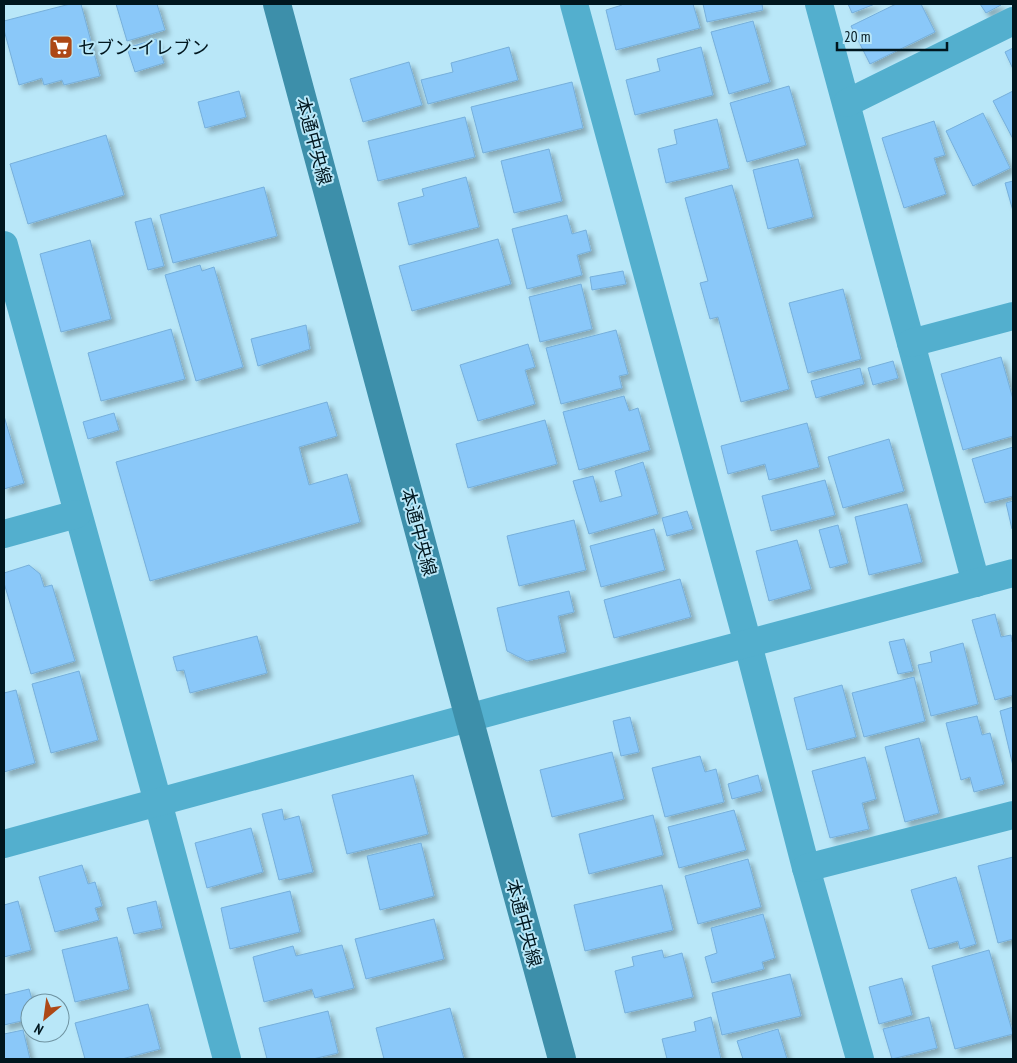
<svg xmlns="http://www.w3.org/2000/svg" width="1017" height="1063" font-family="'PT Sans Narrow','Noto Sans JP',sans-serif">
	<defs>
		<filter id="shadow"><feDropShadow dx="4.5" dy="4.5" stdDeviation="2.5" flood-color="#0004"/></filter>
	</defs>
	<rect width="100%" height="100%" fill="#b9e7f8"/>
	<!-- building -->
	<g fill="#8ac8f9" stroke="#76afdb" filter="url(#shadow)">
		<path d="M70,4H81L100,76L64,85L62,80L44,85L42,78L19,85L4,30V21Z"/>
		<path d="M116,4H157L165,30L127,41Z"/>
		<path d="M622,4H693L700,28L616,50L606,10L622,5Z"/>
		<path d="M703,4H762L763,10L707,22Z"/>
		<path d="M848,4H875L852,13Z"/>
		<path d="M896,4H921L935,32L870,64L851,26Z"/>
		<path d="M980,4H1000L1001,5L986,13Z"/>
		<path d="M753,21L770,82L729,94L711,32Z"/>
		<path d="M156,39L164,63L135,72L127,48Z"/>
		<path d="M509,47L518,80L428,104L421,80L453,72L451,63Z"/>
		<path d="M701,47L713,95L635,115L626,80L660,71L657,59Z"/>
		<path d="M1013,48V69L1005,52Z"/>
		<path d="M409,62L422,105L363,122L350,79Z"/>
		<path d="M572,82L583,128L483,153L471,107Z"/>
		<path d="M789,86L806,145L747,162L730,103Z"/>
		<path d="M239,91L246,117L205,128L198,102Z"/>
		<path d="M1013,91V139L993,101Z"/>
		<path d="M983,113L1010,168L973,186L946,131Z"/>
		<path d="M465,117L475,157L378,181L368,141Z"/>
		<path d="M717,119L729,168L666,183L658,149L677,144L674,130Z"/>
		<path d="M934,121L945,155L934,158L946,194L904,208L882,138Z"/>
		<path d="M106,135L124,195L28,224L10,164Z"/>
		<path d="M549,149L562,201L514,213L501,161Z"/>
		<path d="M798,159L813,217L768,229L753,170Z"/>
		<path d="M466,177L479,227L409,245L398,203L424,196L422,189Z"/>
		<path d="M1013,181V211L1005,183Z"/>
		<path d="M732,185L789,389L741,402L718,317L710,319L700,283L708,281L685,198Z"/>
		<path d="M264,187L277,236L173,263L160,215Z"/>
		<path d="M567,215L572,234L586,230L591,251L577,255L582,275L527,289L512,229Z"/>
		<path d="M151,218L164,266L148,270L135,222Z"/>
		<path d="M498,239L511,284L412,311L399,266Z"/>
		<path d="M90,240L111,319L61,332L40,254Z"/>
		<path d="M200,265L202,271L214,267L243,367L196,381L165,275Z"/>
		<path d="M623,271L626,284L592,290L590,277Z"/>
		<path d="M581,284L592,329L540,342L529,297Z"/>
		<path d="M843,289L861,359L808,373L789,303Z"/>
		<path d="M306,325L310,349L258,366L251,339Z"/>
		<path d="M171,329L185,379L101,401L88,353Z"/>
		<path d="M616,330L628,374L619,376L622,388L561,404L546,348Z"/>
		<path d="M528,344L535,367L525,370L535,404L478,421L460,365Z"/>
		<path d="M1001,357L1013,399V436L963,450L941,374Z"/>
		<path d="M893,361L898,378L873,385L868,368Z"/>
		<path d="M860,368L864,384L816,398L811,381Z"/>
		<path d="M624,396L629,411L638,408L650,450L579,470L563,412Z"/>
		<path d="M327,402L337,436L299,447L309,485L347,474L360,522L150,581L116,462Z"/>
		<path d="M114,413L119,430L88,439L83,422Z"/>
		<path d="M4,416L24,483L4,489Z"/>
		<path d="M545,420L557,464L468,488L456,444Z"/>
		<path d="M807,423L819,467L769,480L765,464L728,474L721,446Z"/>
		<path d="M889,439L904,491L843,508L828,457Z"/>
		<path d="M1013,447V496L985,503L972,459Z"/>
		<path d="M643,462L658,514L589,534L573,481L593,476L600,502L622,496L615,471Z"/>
		<path d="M825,480L835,515L771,531L762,496Z"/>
		<path d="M1013,501V529H1012L1006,503Z"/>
		<path d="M907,504L922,562L869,575L855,517Z"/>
		<path d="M687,511L693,529L667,536L662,518Z"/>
		<path d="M574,520L586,570L519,586L507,536Z"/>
		<path d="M838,525L848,563L830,568L819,530Z"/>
		<path d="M654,529L665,570L601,587L590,546Z"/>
		<path d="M797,540L811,589L769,601L756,551Z"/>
		<path d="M29,565L40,574L44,587L52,585L75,661L31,674L4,583V573Z"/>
		<path d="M680,579L691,617L614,638L604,600Z"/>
		<path d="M569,591L574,612L558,616L566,652L527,661L507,651L497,608Z"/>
		<path d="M995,614L1001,637L1011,635L1012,642H1013V695L995,700L972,620Z"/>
		<path d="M257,636L267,673L190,693L184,670L177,671L173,657Z"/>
		<path d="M904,639L913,671L898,674L889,642Z"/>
		<path d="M963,643L978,704L931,716L918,665L932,662L930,652Z"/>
		<path d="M79,671L98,740L51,753L32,684Z"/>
		<path d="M914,677L925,721L864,737L852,693Z"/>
		<path d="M842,685L856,737L807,750L794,698Z"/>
		<path d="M16,690L35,763L4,772V693Z"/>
		<path d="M1013,707V766L1000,711Z"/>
		<path d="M977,716L982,735L990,733L1004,784L974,792L970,777L961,780L946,723Z"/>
		<path d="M630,717L639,752L621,756L613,721Z"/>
		<path d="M919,738L939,813L905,822L885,747Z"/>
		<path d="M612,752L624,799L552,817L540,770Z"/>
		<path d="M700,756L705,772L716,769L724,802L665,817L652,768Z"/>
		<path d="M865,757L876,799L862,803L869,829L830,838L812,771Z"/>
		<path d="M413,775L428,834L347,854L332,795Z"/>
		<path d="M758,775L762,791L732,799L728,784Z"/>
		<path d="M282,809L284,820L299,816L313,872L279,880L262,814Z"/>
		<path d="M734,810L746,850L679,868L668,827Z"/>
		<path d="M653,815L663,855L589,874L579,834Z"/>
		<path d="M251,828L263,872L207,888L195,843Z"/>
		<path d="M421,843L434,896L380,910L367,856Z"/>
		<path d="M1013,857V939L998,943L978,866Z"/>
		<path d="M748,859L761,907L698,924L685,876Z"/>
		<path d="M82,865L88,884L95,882L102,906L95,908L99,920L55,932L39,877Z"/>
		<path d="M956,877L976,944L960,949L958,941L929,949L911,890Z"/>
		<path d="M662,885L673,930L585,951L574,905Z"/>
		<path d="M290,891L300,932L230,949L221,908Z"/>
		<path d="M18,901L31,950L4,957V905Z"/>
		<path d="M156,901L162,928L134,934L127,908Z"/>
		<path d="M763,914L775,958L762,962L764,969L712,983L705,957L717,953L711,928Z"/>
		<path d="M434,919L444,959L366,979L355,939Z"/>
		<path d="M117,937L129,989L75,1002L62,950Z"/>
		<path d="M342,945L354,988L315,998L312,989L264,1002L253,957L293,946L296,956Z"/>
		<path d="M662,950L664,958L682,953L693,997L625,1013L615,971L634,966L632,957Z"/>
		<path d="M989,950L1013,1034L955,1049L932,966Z"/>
		<path d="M790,974L801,1016L722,1035L712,993Z"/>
		<path d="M902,978L912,1015L879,1024L869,987Z"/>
		<path d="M29,989L33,1003H30V1019L4,1025V995Z"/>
		<path d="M148,1004L160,1049L122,1059H85L75,1023Z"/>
		<path d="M450,1008L464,1059H384L376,1028Z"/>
		<path d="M328,1011L338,1053L313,1059H267L259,1028Z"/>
		<path d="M711,1017L721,1059H667L662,1039L696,1031L694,1022Z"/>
		<path d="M929,1017L937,1048L892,1059L883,1029Z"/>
		<path d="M778,1029L787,1059H743L737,1041Z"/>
		<path d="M23,1030L30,1059H4V1034Z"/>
	</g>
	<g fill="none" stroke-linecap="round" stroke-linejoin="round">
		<!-- street -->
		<g stroke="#53afce" stroke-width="28">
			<path d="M574,4L748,644L806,868L860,1059"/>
			<path d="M819,4L976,583"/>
			<path d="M847,103L1013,21"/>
			<path d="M4,245L158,802L227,1059"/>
			<path d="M911,343L1013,316"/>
			<path d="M4,534L77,514"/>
			<path d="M4,844L516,705L1013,573"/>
			<path d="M806,868L1013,815"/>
		</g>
		<!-- secondary -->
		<path stroke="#3d8faa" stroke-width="28" d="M277,4L469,718L562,1059"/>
	</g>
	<!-- icons -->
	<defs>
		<g id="supermarket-square" transform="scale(1.25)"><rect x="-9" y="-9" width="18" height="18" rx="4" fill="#ad4816" stroke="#b9e7f8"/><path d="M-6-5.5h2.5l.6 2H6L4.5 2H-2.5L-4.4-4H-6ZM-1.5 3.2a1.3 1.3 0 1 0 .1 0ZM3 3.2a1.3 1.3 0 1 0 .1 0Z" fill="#fff"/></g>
	</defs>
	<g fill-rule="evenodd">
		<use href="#supermarket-square" x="61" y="47"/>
	</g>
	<g text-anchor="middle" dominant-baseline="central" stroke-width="4" stroke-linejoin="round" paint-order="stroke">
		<!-- poi labels -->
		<g font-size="18" fill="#00161e" stroke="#b9e7f8" text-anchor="start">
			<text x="78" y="47">セブン-イレブン</text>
		</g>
		<!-- street labels -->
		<g font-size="18" fill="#00161e" stroke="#b9e7f8">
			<text transform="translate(314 141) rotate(75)">本通中央線</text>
			<text transform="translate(419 532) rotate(75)">本通中央線</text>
			<text transform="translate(524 923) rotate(75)">本通中央線</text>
		</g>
	</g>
	<!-- border -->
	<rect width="1017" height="1063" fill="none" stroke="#00161e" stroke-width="10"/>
	<!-- north arrow -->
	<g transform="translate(45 1018) rotate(209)"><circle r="24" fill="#b9e7f8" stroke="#6f93a1"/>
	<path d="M0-4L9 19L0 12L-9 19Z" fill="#ad4816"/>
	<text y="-8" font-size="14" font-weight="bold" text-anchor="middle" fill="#00161e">N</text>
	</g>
	<!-- scale -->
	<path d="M837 42v8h110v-8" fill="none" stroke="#00161e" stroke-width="2.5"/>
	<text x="844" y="42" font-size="15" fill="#00161e" stroke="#b9e7f8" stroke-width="4" paint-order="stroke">20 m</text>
</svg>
